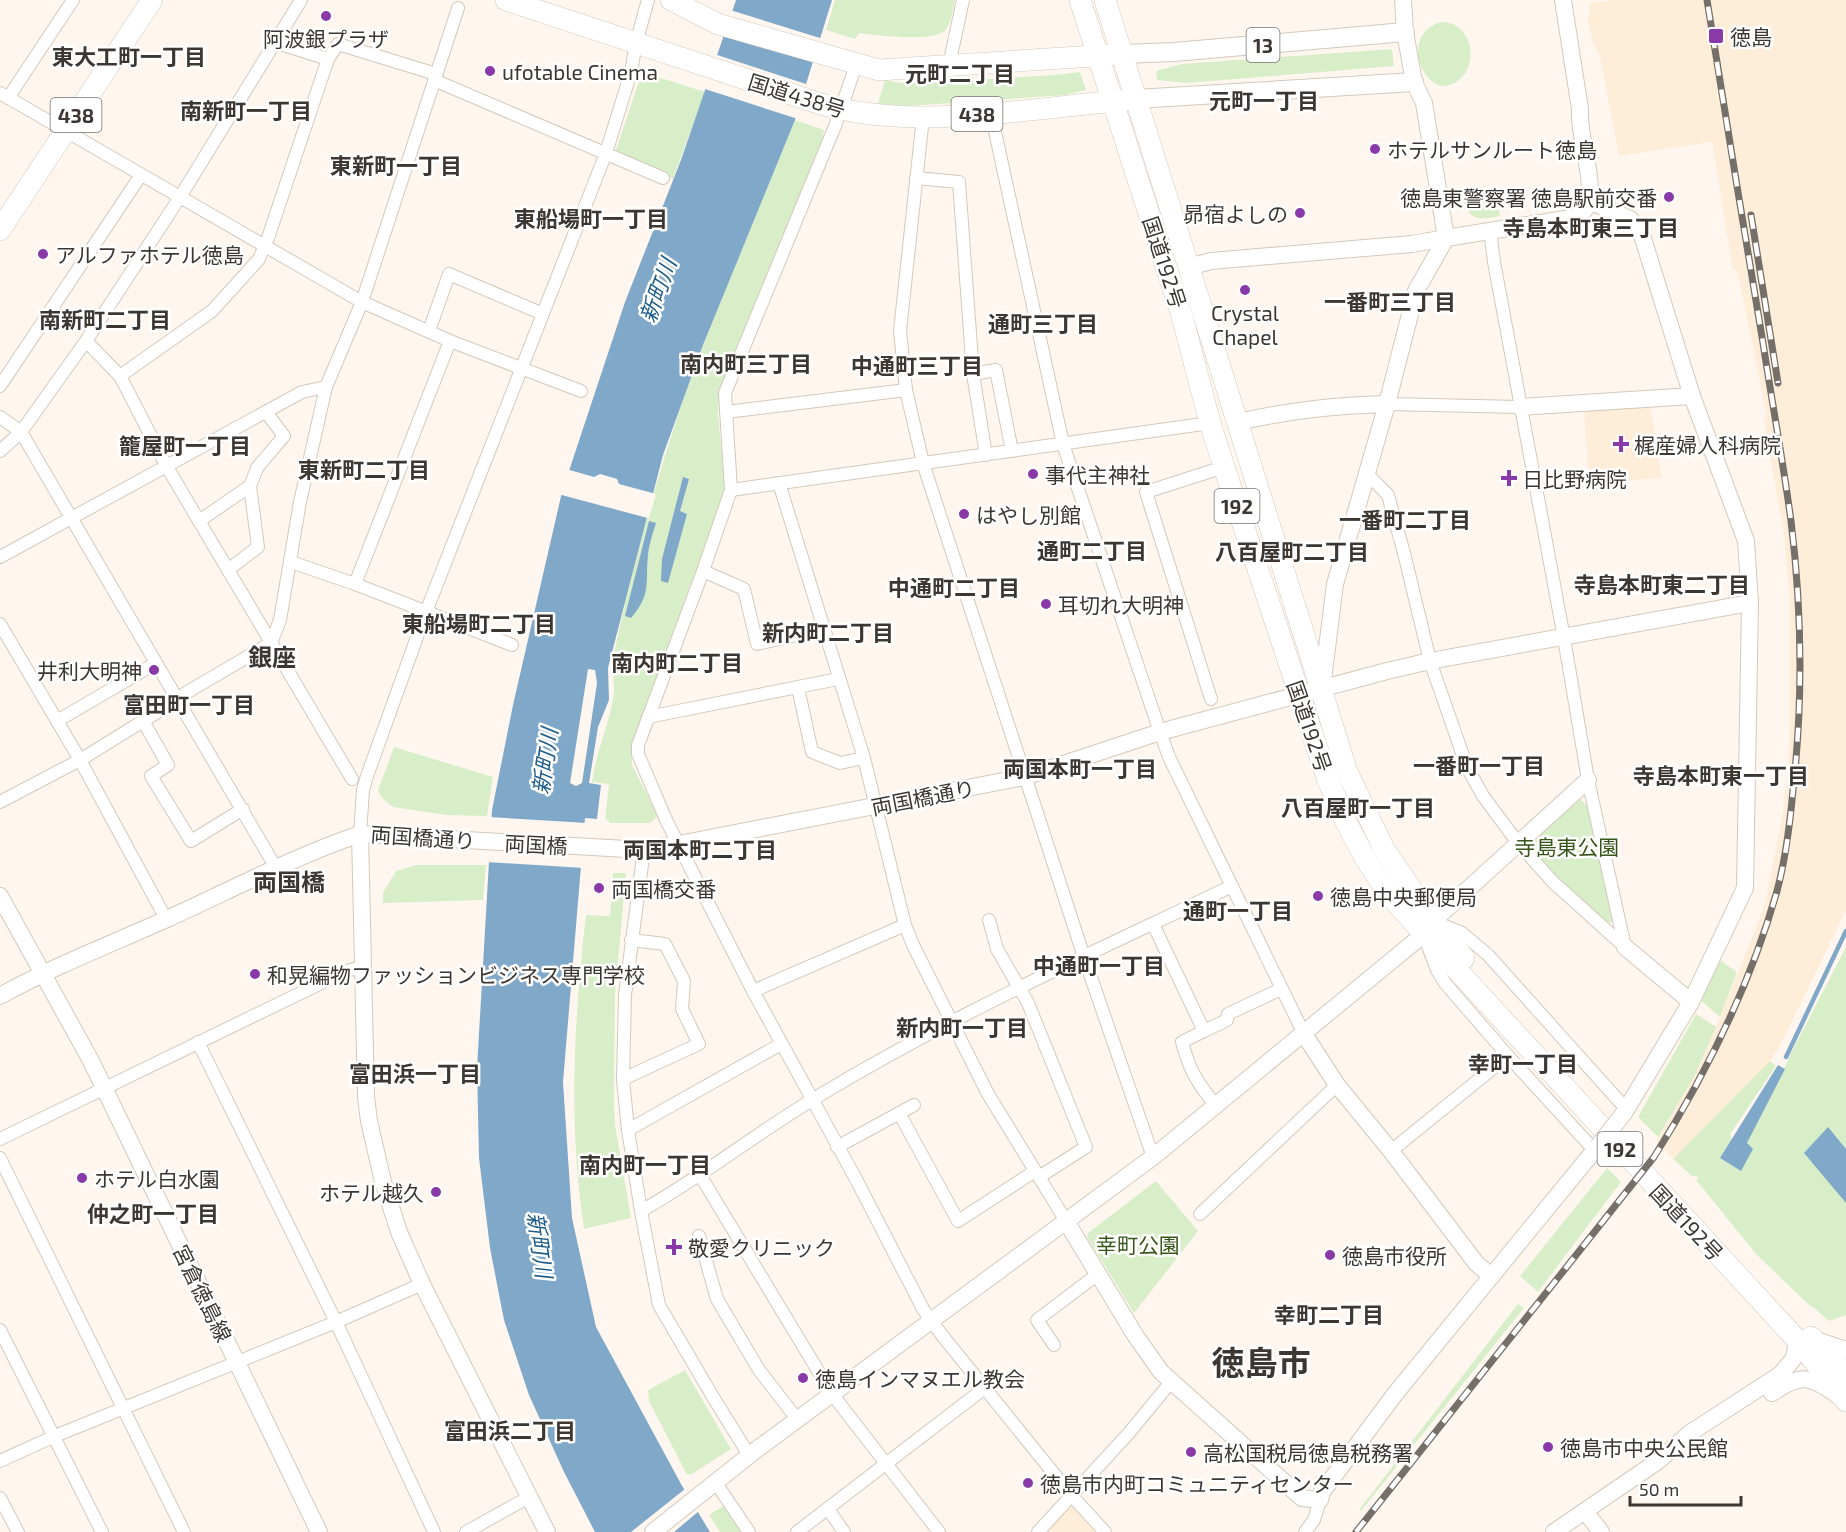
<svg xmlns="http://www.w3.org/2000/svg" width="1846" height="1532" font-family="'Exo 2','Noto Sans JP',sans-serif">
	<rect width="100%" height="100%" fill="#fff7ef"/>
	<!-- built -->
	<g fill="#feedd9">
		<path d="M1611,0H1846V910L1780,1046L1770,1061L1673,1159L1656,1141L1695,1075L1716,1027L1757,925L1766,900L1771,874L1783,811L1788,766L1790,725V598L1784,536L1764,419L1767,416L1737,270H1733L1712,142L1619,156L1600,56L1592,39L1588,21L1590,3Z"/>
		<path d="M1650,404L1662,478L1589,483L1584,410Z"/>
		<path d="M1071,1505L1095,1532H1045Z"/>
	</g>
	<!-- green -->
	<g fill="#d8eec9">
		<path d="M835,0H955C953,8 952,20 947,28C939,44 875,35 859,33L855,39L826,30Z"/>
		<path d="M1441,22C1475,21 1482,74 1450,85C1424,94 1398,35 1441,22Z"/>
		<path d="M1392,49L1394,66L1186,83L1157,80L1156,72L1159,70L1182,64Z"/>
		<path d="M642,72L705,92L673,179L616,150Z"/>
		<path d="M1080,72L1086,90L1065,95L908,106L878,104L885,80L900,83H918L1055,75Z"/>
		<path d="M795,120L824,130L821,145L788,231L719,395L718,415L725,487L713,525L683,604L685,607L659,672L632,752V765L658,816L650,823H609V820L605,819L609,784L592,782C596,753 608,727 613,699C616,685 611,671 613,658C631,572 654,486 682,403C715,307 757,214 795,120Z"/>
		<path d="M1475,187H1485C1494,195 1490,201 1492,210H1499L1500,216C1475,221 1468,220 1462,193Z"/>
		<path d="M394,747L493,777L487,816L446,815L393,807L382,798L378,790Z"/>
		<path d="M1580,799L1588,807L1613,920L1611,923L1607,922L1536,857L1531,842Z"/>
		<path d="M416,865H486L483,900L383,903V893L396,871Z"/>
		<path d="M613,873H626L615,995L614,1100L615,1125L631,1218L584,1229C568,1125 574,1018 586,915L610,916Z"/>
		<path d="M1846,947V1315L1829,1321L1813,1307L1810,1306L1756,1254L1696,1180L1699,1177L1692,1176L1673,1159L1770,1061L1776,1066L1730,1134L1731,1138L1746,1149C1754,1116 1778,1087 1790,1055Z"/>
		<path d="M1718,959L1737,972L1720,1017L1699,999Z"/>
		<path d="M1696,1014L1716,1027L1695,1075L1658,1137L1638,1117Z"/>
		<path d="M1607,1168L1621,1182L1538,1292L1520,1276Z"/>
		<path d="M1156,1181L1198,1231L1134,1313L1087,1237L1088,1233Z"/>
		<path d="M1518,1304L1524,1308L1361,1511L1359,1510Z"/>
		<path d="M685,1370L731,1449L690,1475L686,1473L649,1401L648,1390Z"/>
		<path d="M723,1506L741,1529L743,1532H720L709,1515Z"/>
	</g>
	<!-- water -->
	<g fill="#80a8c9">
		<path d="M736,0H832L795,120L703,345L663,455L608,668L609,700L598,727L589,783L601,785L597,819L585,818L563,1082L572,1218L596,1327L681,1484L710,1532H595L564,1472L529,1395L504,1320L490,1248L479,1158L477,1068L492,810L513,705L562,492L625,302L681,160Z"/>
		<path d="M683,477L689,479L680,511L687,514L668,583L661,581L662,559Z"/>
		<path d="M649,521L656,523C653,533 649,544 648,555C645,584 652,593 631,618L625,616Z"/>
		<path d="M1778,1065L1785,1069L1747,1143L1753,1149L1741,1171L1720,1158Z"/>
		<path d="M1828,1127L1846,1149V1203L1804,1153Z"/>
	</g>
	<!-- pier -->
	<g fill="#fff7ef">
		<path d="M730,10L823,39L816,62L722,32Z"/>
		<path d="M714,54L809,85L798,119L702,88Z"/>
		<path d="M566,469L594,477L600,474L617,479L619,484L656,494L649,518L655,520L558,494Z"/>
		<path d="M588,669L595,670L597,683L582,783L576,786L570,783Z"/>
		<path d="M489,817L587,823L584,868L486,862Z"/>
		<path d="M685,1489L699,1511L674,1532H631Z"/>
	</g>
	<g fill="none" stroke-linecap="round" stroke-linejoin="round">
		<!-- stream -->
		<path stroke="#80a8c9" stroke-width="4.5" d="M1786,1057L1846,931"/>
		<!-- street casing -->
		<g stroke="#d3c8bb" stroke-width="14">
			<g id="street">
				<path d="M328,59L338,44L436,74"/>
				<path d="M856,65L835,126L725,393L731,490L703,571L638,745V754L667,822L753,991L857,1181L923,1309L941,1334L1072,1496L1105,1532"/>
				<path d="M949,65L963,0"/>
				<path d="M434,80L663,178"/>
				<path d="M0,93L362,302L450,341L581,391"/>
				<path d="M8,98L73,0"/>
				<path d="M991,113L1063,444L1160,732L1169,757L1304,1034"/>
				<path d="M923,117L900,331L906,390L923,463L1084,957L1153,1157"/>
				<path d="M916,178L959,182L973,374L986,455"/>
				<path d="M1490,230L1494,262L1564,638L1588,780L1625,947"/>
				<path d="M429,331L449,274L543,314"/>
				<path d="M86,341L120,376L167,467L352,779"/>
				<path d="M973,374L996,370L1012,451"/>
				<path d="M120,376L212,311L259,259L268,238L328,59L274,42"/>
				<path d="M0,386L141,175"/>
				<path d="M1387,404L1520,407"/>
				<path d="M726,412L906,390"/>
				<path d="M0,417L21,432L276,868"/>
				<path d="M0,451L21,432L86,341L180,197L301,0"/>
				<path d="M1367,474L1388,495L1404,553L1430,661L1467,767L1483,796L1518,843L1553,882L1625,947"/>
				<path d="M779,483L864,758L905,925L913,945L988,1094L1066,1221"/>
				<path d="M731,490L1210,423"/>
				<path d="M199,521L250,486"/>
				<path d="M0,557L302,392L326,387L362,302L458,8"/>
				<path d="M291,562L355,584L512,645"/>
				<path d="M228,570L258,547L250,486L257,468L284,436L266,412"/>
				<path d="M703,571L744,589L757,644L823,629"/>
				<path d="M355,584L450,341"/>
				<path d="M0,624L80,760L166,919"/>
				<path d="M798,688L812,752L840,763L864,758"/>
				<path d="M1211,699L1146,492L1224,467"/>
				<path d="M648,717L838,679"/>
				<path d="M57,721L156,663"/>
				<path d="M143,721L168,765L151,776L191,841L243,809"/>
				<path d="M0,802L80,760L177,700L184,694L271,643L280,620L300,502L326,387"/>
				<path d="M360,834L363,790L367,776L426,612L606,153L631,72L636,43L648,0"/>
				<path d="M644,849L625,995L623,1079L628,1130L641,1211L659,1305L713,1397L749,1455"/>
				<path d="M989,920L997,949L1028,1003L1086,1147L1039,1177"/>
				<path d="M1153,924L1204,1031L1182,1042C1190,1072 1197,1082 1216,1106"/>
				<path d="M1440,924L1462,933L1488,955L1627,1110"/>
				<path d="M1428,946L1437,970L1445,983L1508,1056L1595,1151"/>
				<path d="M753,991L905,925"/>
				<path d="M1204,1031L1227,1020L1228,1014L1281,989"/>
				<path d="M198,1042L336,1322L434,1532"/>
				<path d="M623,1079L699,1044L682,1009L684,981L665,944L631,940"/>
				<path d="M899,1113L958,1221L1035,1171"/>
				<path d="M628,1130L781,1044"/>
				<path d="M0,1139L346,971L362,967"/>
				<path d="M837,1147L914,1105"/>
				<path d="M1391,1151L1508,1056"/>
				<path d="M0,1158L184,1532"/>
				<path d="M700,1175L832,1394L939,1532"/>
				<path d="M641,1211C700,1178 754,1135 812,1100C946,1018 1090,954 1232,886"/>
				<path d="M1200,1214L1337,1085"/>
				<path d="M699,1236L717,1299L759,1370L797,1419"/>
				<path d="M0,1330L102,1532"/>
				<path d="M1054,1345L1037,1320L1098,1274"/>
				<path d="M0,1461L55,1436L336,1322L422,1284"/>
				<path d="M716,1483L749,1532"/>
				<path d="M0,1498L18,1532"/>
				<path d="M828,1509L844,1532"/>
				<path d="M466,1532L529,1497"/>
				<path d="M797,1532L986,1387"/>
				<path d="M1038,1532L1128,1434L1171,1382"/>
				<path d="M1305,1532L1314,1520L1320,1500"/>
			</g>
		</g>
		<!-- secondary casing -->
		<g stroke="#d3c8bb" stroke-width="18">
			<g id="secondary">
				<path d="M1403,0L1405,32L1414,82L1424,103L1446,238L1577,217C1582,213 1587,209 1588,202C1595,177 1578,138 1580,109L1563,0"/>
				<path d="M1589,201L1630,219L1641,232L1692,396L1746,541L1750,603L1745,888L1691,1002L1624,1113"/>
				<path d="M1189,267L1211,261L1412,244L1446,238"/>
				<path d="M1520,407L1692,396"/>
				<path d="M1236,423C1282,411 1340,405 1387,404"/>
				<path d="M1322,688L1335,584L1387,404L1416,291L1446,238"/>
				<path d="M360,834L366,1097L369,1121L383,1182L399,1232L422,1284L547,1532"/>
				<path d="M0,896L91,1061L319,1532"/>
				<path d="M1433,921L1588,780"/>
				<path d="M1625,947L1691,1002"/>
				<path d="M0,996C54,966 111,944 167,919C231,890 293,857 360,834L627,849H644L679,844L1024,777L1160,732L1387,671L1430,661L1750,603"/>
				<path d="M1304,1034L1337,1085L1391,1151L1476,1263L1491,1276"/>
				<path d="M1066,1221L1135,1335L1161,1372L1302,1498L1320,1500L1322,1492L1395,1394L1598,1146"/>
				<path d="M1816,1340L1846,1350"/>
				<path d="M1772,1393C1801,1374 1809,1375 1837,1395"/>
				<path d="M1585,1511L1601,1532"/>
				<path d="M653,1532L756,1450L1153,1157L1424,934"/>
				<path d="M1554,1532L1658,1461L1690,1433L1781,1374L1794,1358L1797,1340"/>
			</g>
		</g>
		<!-- primary casing -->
		<g stroke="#d3c8bb" stroke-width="20">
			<g id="primary">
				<path d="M1122,54L1174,52L1405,32"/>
				<path d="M1136,99L1414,82"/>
			</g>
		</g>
		<!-- highway casing -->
		<g stroke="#d3c8bb" stroke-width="22">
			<g id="highway">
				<path d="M506,0L818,103C909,132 1032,108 1126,100"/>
				<path d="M671,0L718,24L879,70L1109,55"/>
				<path d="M1080,0L1182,316L1210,423L1224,467L1327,778L1345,820L1366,860L1392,898L1424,934L1797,1340L1846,1401"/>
				<path d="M1105,0L1347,772L1384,849L1433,921L1464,958"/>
				<path d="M0,230L152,0"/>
				<path d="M1811,1337L1846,1374"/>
			</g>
		</g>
		<!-- street -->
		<use href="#street" stroke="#fff" stroke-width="12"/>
		<!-- secondary -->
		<use href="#secondary" stroke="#fff" stroke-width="16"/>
		<!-- primary -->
		<use href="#primary" stroke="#fff" stroke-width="18"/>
		<!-- highway -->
		<use href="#highway" stroke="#fff" stroke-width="21"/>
		<!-- rail casing -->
		<g stroke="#756f69" stroke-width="7">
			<g id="rail">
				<path d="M1751,215L1778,383"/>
				<path d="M1356,1532L1654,1157C1705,1076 1751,983 1777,891C1786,858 1790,823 1793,790C1803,701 1802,610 1791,521C1783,461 1772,402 1763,343C1744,229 1725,114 1707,0"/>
			</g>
		</g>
		<!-- rail -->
		<use href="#rail" stroke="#fff" stroke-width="4.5" stroke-dasharray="14" stroke-linecap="butt"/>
		<!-- secondary-bridge casing -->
		<g stroke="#d3c8bb" stroke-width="18" stroke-linecap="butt">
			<path id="secondary-bridge" d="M1598,1146L1624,1113"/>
		</g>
		<!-- secondary-bridge -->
		<use href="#secondary-bridge" stroke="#fff" stroke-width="16"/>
	</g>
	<!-- markers -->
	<g fill="#8a39a8" stroke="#fff" stroke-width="2">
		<circle cx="326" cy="16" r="6"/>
		<rect x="1708" y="28" width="16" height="16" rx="3"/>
		<circle cx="490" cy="71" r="6"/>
		<circle cx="1375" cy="149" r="6"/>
		<circle cx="1669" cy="197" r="6"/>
		<circle cx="1300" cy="213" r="6"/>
		<circle cx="43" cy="254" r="6"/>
		<circle cx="1245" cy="290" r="6"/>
		<path d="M1618 435h6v6h6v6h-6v6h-6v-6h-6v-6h6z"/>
		<circle cx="1033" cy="474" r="6"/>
		<path d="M1506 469h6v6h6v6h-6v6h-6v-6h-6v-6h6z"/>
		<circle cx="964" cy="514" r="6"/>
		<circle cx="1046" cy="604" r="6"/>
		<circle cx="154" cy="670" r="6"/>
		<circle cx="599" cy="888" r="6"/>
		<circle cx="1318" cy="896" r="6"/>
		<circle cx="255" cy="974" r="6"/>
		<circle cx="82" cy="1178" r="6"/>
		<circle cx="436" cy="1192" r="6"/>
		<path d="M671 1238h6v6h6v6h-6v6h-6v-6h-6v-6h6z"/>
		<circle cx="1330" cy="1255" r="6"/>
		<circle cx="803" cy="1378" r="6"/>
		<circle cx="1548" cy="1447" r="6"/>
		<circle cx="1191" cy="1452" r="6"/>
		<circle cx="1028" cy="1483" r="6"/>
	</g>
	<g text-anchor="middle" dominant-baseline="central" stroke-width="5" stroke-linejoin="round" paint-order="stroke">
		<!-- shield labels -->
		<g fill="#fff" stroke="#767370" stroke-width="1.5">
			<rect x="1246.5" y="28" width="33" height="34" rx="4.5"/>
			<rect x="951.5" y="97" width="51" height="34" rx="4.5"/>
			<rect x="50.5" y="98" width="51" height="34" rx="4.5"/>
			<rect x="1214.5" y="489" width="45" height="34" rx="4.5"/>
			<rect x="1597.5" y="1132" width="45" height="34" rx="4.5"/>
		</g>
		<g font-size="20" font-weight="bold" fill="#3c3732">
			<text x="1263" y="45">13</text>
			<text x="977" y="114">438</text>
			<text x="76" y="115">438</text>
			<text x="1237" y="506">192</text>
			<text x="1620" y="1149">192</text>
		</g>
		<!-- poi labels -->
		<g font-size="21" fill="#3c3732" stroke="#fff" text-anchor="start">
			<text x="1730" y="36">徳島</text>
			<text x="326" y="38" text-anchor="middle">阿波銀プラザ</text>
			<text x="502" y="71">ufotable Cinema</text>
			<text x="1387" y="149">ホテルサンルート徳島</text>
			<text x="1657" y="197" text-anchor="end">徳島東警察署 徳島駅前交番</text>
			<text x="1288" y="213" text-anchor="end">昴宿よしの</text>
			<text x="55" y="254">アルファホテル徳島</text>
			<text x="1245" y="312" text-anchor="middle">Crystal<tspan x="1245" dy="24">Chapel</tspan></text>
			<text x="1634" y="444">梶産婦人科病院</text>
			<text x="1045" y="474">事代主神社</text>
			<text x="1522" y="478">日比野病院</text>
			<text x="976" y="514">はやし別館</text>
			<text x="1058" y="604">耳切れ大明神</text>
			<text x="142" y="670" text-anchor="end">井利大明神</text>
			<text x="611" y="888">両国橋交番</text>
			<text x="1330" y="896">徳島中央郵便局</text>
			<text x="267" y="974">和晃編物ファッションビジネス専門学校</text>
			<text x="94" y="1178">ホテル白水園</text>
			<text x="424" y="1192" text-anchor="end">ホテル越久</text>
			<text x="688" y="1247">敬愛クリニック</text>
			<text x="1342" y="1255">徳島市役所</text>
			<text x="815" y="1378">徳島インマヌエル教会</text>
			<text x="1560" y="1447">徳島市中央公民館</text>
			<text x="1203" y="1452">高松国税局徳島税務署</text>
			<text x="1040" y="1483">徳島市内町コミュニティセンター</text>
		</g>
		<!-- street labels -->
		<g font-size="21" fill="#3c3732" stroke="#fff">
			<text transform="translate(797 95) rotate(17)">国道438号</text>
			<text transform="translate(1165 262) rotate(72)">国道192号</text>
			<text transform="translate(1310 726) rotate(71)">国道192号</text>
			<text transform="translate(923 797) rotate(-11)">両国橋通り</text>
			<text transform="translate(423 837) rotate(4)">両国橋通り</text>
			<text transform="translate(536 844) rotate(3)">両国橋</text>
			<text transform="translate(1687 1222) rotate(47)">国道192号</text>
			<text transform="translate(203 1293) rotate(64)">宮倉徳島線</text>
		</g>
		<!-- park labels -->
		<g font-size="21" fill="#375619" stroke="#fff">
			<text x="1567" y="846">寺島東公園</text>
			<text x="1138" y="1244">幸町公園</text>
		</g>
		<!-- neighbourhood labels -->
		<g font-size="22" font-weight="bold" fill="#3c3732" stroke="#fff">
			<text x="129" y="56">東大工町一丁目</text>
			<text x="960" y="73">元町二丁目</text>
			<text x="1264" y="100">元町一丁目</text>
			<text x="246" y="110">南新町一丁目</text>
			<text x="396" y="165">東新町一丁目</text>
			<text x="591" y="218">東船場町一丁目</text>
			<text x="1591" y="227">寺島本町東三丁目</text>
			<text x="1390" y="301">一番町三丁目</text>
			<text x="105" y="319">南新町二丁目</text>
			<text x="1043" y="323">通町三丁目</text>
			<text x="746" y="363">南内町三丁目</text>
			<text x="917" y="365">中通町三丁目</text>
			<text x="185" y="445">籠屋町一丁目</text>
			<text x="364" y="469">東新町二丁目</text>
			<text x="1405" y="519">一番町二丁目</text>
			<text x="1092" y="550">通町二丁目</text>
			<text x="1292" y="551">八百屋町二丁目</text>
			<text x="1662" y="584">寺島本町東二丁目</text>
			<text x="954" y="587">中通町二丁目</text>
			<text x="479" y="623">東船場町二丁目</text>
			<text x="828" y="632">新内町二丁目</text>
			<text x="677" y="662">南内町二丁目</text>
			<text x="189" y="704">富田町一丁目</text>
			<text x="1479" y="765">一番町一丁目</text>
			<text x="1080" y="768">両国本町一丁目</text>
			<text x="1721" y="775">寺島本町東一丁目</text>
			<text x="1358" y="807">八百屋町一丁目</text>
			<text x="700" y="849">両国本町二丁目</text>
			<text x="1238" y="910">通町一丁目</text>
			<text x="1099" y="965">中通町一丁目</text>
			<text x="962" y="1027">新内町一丁目</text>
			<text x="1523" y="1063">幸町一丁目</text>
			<text x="415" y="1073">富田浜一丁目</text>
			<text x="645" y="1164">南内町一丁目</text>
			<text x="153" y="1213">仲之町一丁目</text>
			<text x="1329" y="1314">幸町二丁目</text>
			<text x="510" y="1430">富田浜二丁目</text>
		</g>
		<!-- water labels -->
		<g font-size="22" font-style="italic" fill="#1d5c88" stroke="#fff">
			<text transform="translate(657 290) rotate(-70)">新町川</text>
			<text transform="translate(544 761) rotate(-82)">新町川</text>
			<text transform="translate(541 1245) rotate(82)">新町川</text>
		</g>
		<!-- quarter labels -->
		<g font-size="24" font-weight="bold" fill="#3c3732" stroke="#fff">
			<text x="272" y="656">銀座</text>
			<text x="289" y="881">両国橋</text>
		</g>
		<!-- town labels -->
		<g font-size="33" font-weight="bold" fill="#3c3732" stroke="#fff">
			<text x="1261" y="1362">徳島市</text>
		</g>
	</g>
	<!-- scale -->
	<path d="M1630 1496v9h111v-9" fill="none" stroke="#3c3732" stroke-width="3"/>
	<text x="1639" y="1496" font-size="18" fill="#3c3732" stroke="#ffffff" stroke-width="4.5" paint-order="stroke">50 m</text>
</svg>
